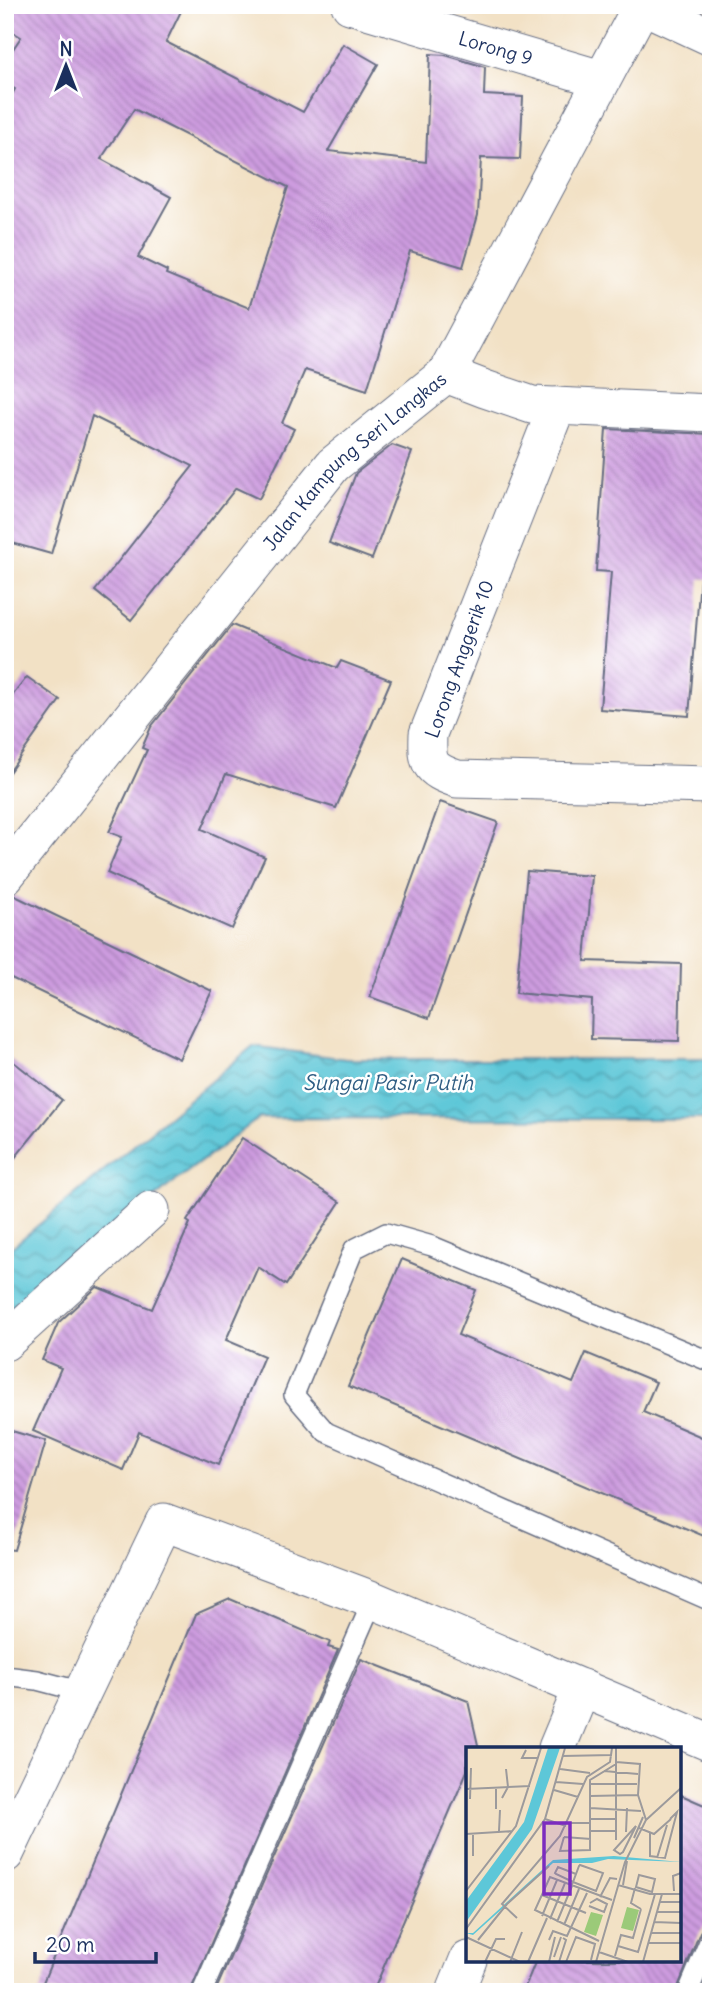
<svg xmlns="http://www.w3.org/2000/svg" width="716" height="1997" font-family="Delius,sans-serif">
	<defs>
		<pattern id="water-waves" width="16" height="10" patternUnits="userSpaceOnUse" patternTransform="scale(1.75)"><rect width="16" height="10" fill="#5dc7d8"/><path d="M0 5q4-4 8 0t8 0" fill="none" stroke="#4ca2b2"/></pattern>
		<pattern id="building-back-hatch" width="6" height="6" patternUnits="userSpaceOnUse" patternTransform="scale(1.75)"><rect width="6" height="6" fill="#cd9bdf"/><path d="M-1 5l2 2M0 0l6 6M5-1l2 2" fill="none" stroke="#a67fb8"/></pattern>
	</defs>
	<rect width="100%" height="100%" fill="#fff"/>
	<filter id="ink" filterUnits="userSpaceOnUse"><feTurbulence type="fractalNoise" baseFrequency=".0143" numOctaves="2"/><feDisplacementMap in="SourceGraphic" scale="14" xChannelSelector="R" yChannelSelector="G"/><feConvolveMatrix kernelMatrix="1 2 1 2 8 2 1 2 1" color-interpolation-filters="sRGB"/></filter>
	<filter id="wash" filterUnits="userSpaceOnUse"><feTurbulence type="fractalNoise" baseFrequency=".00686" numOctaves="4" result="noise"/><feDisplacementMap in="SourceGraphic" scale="28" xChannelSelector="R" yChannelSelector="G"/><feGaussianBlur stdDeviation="1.57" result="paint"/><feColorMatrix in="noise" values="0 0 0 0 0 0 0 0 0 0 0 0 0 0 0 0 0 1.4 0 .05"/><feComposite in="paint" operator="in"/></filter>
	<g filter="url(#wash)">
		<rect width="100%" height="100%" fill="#f2e1c5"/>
		<path fill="url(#water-waves)" stroke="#3c7b9b" stroke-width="2" d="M253,1046l93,13h365v60l-452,-1 -93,70 -161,145v-80z"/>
		<g id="blocks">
			<g fill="url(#building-back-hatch)" fill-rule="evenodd">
				<path d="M18,5h166l-18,37 137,70 40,-68 35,20 -50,87 98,11 4,-108 15,1 40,12 -1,28 39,2 -3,62 -39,-1 -3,57 -15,52 -53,-16 -43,139 -62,-20 -23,53 12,6 -35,70 -23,-11 -105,132 -36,-29 98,-125 -101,-50 -41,138 -46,-13v-434l10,-18 -10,-6v-22l16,-24 -16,-10zM134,109l154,78 -39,121 -83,-34 1,-3 -29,-14 33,-60 -70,-38z"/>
				<path d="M606,429l105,5 -2,145h-9l-11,137 -89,-7 11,-137 -15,-1z"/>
				<path d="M392,445l20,7 -40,107 -43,-16 27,-70z"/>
				<path d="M232,625l105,43 4,-7 50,19 -55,128 -110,-34 -24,55 63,28 -33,72 -125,-56 15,-36 -13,-5 38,-82 -5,-2 9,-21z"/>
				<path d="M27,677l33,23 -55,78v-73z"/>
				<path d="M440,802l58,20 -69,196 -59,-21z"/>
				<path d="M527,871l65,5 -7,85 96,3 -2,77 -88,-2 1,-39 -76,-7z"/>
				<path d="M13,895l199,96 -33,68 -174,-84v-79z"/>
				<path d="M5,1055l57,45 -57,70z"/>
				<path d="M242,1138l98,64 -54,83 -28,-18 -32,73 38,16 -46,109 -79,-33 -16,38 -90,-39 28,-63 -19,-8 16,-37 39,-36 55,22 38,-86 -3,-2z"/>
				<path d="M402,1259l74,31 -18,45 115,48 13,-30 70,29 -13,30 68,29v98l-363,-153z"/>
				<path d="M5,1429l41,12 -32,109 -9,-1z"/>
				<path d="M230,1599l100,43 -2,5 10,3 -148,342h-151l157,-378z"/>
				<path d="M361,1659l107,42 10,44 -1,3h-10v23l-94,221h-158z"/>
				<path d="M679,1794l32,14v117l-7,2 -4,5 -24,60h-153l13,-32h143z"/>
			</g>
		</g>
	</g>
	<g filter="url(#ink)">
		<use href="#blocks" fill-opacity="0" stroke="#666d82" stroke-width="2"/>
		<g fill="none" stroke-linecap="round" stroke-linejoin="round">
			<defs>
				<g id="lane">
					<path d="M711,1362l-279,-116 -46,-13 -32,16 -60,146 32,37 385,169"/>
					<path d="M5,1676l32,4 46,12"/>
					<path d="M202,1992l171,-392"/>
					<path d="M688,1992l23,-55"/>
				</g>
				<g id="street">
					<path id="s1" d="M350,5l251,74"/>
					<path d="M642,5l69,32"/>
					<path d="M446,374l39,15 47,16 179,8"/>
					<path d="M557,406l-129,328c-1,29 0,35 29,45l254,6"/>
					<path id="s2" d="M5,876l328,-411 113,-91 196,-369"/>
					<path d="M5,1342l146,-132"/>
					<path d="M557,1748l25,-60"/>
					<path d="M5,1854l159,-332 209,78 338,143"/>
					<path d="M455,1992l13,-32"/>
				</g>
			</defs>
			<use href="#lane" stroke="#666d82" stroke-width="22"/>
			<use href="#street" stroke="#666d82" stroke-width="39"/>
			<use href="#lane" stroke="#fff" stroke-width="19"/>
			<use href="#street" stroke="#fff" stroke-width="37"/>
		</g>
	</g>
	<g text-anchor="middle" stroke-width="5" stroke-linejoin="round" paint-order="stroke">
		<g font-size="19" fill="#1b2f5e" stroke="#fff">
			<text dy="7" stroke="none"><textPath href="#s1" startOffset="152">Lorong 9</textPath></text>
			<text dy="7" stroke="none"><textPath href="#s2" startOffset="544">Jalan Kampung Seri Langkas</textPath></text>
			<text transform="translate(459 659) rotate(-70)" y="7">Lorong Anggerik 10</text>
		</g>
		<g font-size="21" font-style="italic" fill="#2f5d83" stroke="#fff">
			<text x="388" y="1090">Sungai Pasir Putih</text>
		</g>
	</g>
	<g transform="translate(466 1747)">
		<rect width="215" height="215" fill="#f2e1c5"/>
		<path d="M161,160l12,3 -6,21 -12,-3zM125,165l12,3 -7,21 -12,-4z" fill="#9bca79"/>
		<path d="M82,1h12l-28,81 -66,93v-21l58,-79zM148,109l67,6 -73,-3 -16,4h-39l-80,72 -7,-2h7l80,-73z" fill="#5dc7d8"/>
		<path fill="none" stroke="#9c9a9c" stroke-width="2" d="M60,3l-4,8h16M96,9l50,-1M94,22l30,4M138,24l34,3M90,35l27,2M123,37h48M30,40v22M0,42l64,-3M88,43l24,7M124,49l48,-1M36,51l6,-11 -2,-18M4,52l1,-31M124,61l51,3M79,72l21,7M125,72h25M180,73l35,-32M101,76h24M170,79l-13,26 -3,2 -6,-4zM173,81l15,6 17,-15M33,84l1,-21M125,84h25M160,85l1,-24M184,86v23l15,2 12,-46 -7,7M0,87l46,-3M7,87v22M98,90l-4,14 30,-1v-70l26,-16M98,90l27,2M168,91l9,-21M150,93v-92M191,111l10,-33M173,128l16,4 -3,13 -16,-5zM152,138l32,9h31M157,138l4,-24M105,139l2,-4 6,-16 1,-1 23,8 -7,18 -23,-9 -17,-8 -1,-1 3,-6 18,7M169,141l-4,15 10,6M0,144l50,-65 25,-78M208,144l-1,-15 8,-3M76,148l44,18M134,150l10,-19 7,1M193,155h22M123,159l15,6 3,-8 -10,-5 -7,4M191,165h24M76,169l15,-36M51,171l-15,-14 58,-68 27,-59 23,-15 2,-14M84,172l15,-36M91,175l15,-36M188,175l27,1M98,178l15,-36M0,182l79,-110 20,-71M185,186h30M0,190l54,25M12,193l29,-36 42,-38M83,193l4,-9 14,5 20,-43M133,194l-64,-31 15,-33 62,23M182,196h33M152,199l20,6 17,-58M133,205l29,10M149,209l6,-21 12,3 8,-29M88,210l7,-20M19,215l11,-23h9M44,215l12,-30M62,215l19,-44M83,215l6,-25M93,215l7,-22 -3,-2M100,215l10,-25 19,7 -4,16M130,215l29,-100 21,-42 -8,-25 2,-31 -24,-2M177,215l19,-68"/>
		<path fill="#7b2cbf" fill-opacity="0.15" stroke="#7b2cbf" stroke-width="3.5" d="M78,76h26v71h-26z"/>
		<rect width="215" height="215" fill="none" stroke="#1b2f5e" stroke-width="3.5"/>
	</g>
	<rect width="716" height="1997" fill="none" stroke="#fff" stroke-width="28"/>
	<g transform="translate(66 66)" stroke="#ffffff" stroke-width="5" paint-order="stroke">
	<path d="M0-5L12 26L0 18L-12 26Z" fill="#1b2f5e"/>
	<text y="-10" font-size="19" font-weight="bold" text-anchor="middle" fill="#1b2f5e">N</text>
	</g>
	<path d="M35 1952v10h121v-10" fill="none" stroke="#1b2f5e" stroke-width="3.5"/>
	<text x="46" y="1952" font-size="21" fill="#1b2f5e" stroke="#ffffff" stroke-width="5" paint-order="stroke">20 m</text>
</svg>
